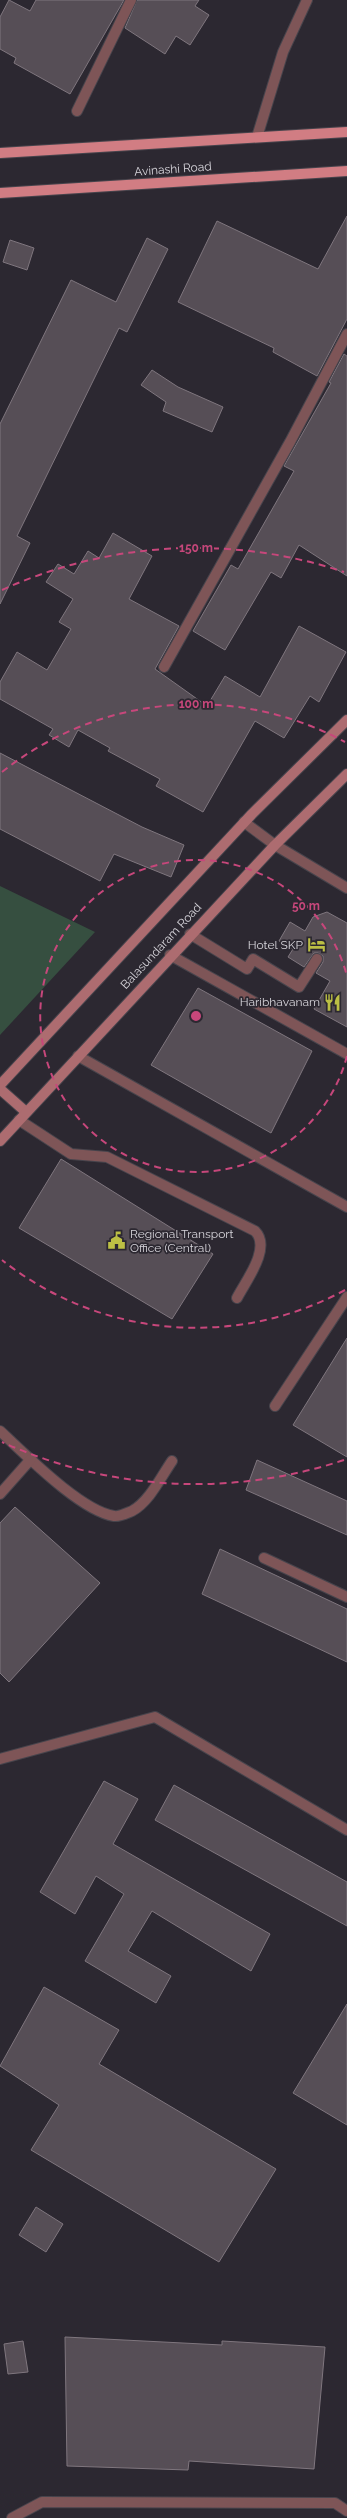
<svg xmlns="http://www.w3.org/2000/svg" width="347" height="2518" font-family="Raleway,sans-serif">
	<rect width="100%" height="100%" fill="#2c2831"/>
	<path fill="#364f40" d="M0,886l95,46 -95,103z"/>
	<g fill="#564e56" stroke="#7f767e">
		<path d="M9,0l21,11 6,-11h88l-54,94 -56,-31 2,-5 -16,-9v-32z"/>
		<path d="M137,0h62l-4,6 14,9 -19,30 -14,-9 -11,18 -40,-26z"/>
		<path d="M347,216v103l-30,57 -44,-24 1,-4 -96,-46 39,-81 101,48z"/>
		<path d="M147,238l21,11 -41,83 -8,-4 -102,208 13,7 -30,61v-180l71,-144 45,22z"/>
		<path d="M10,240l24,8 -7,22 -24,-8z"/>
		<path d="M344,354l3,2v220l-48,-31 -18,33 -10,-6 -46,78 -32,-19 38,-66 7,4 56,-98 -10,-5 47,-83 -2,-1z"/>
		<path d="M152,370l26,17 45,20 -11,25 -49,-21 3,-9 -25,-17z"/>
		<path d="M113,533l39,23 -23,43 50,27 -24,43 52,37 18,-30 35,21 39,-71 47,26 -27,50 -9,-6 -26,42 -29,-17 -52,91 -47,-26 4,-7 -52,-28 2,-3 -32,-18 -9,17 -20,-12 4,-6 -53,-30v-17l17,-30 30,18 24,-41 -12,-7 14,-23 -27,-17 12,-18 16,10 14,-23 11,7z"/>
		<path d="M0,753l142,74 42,18 -13,32 -57,-23 -14,27 -100,-52z"/>
		<path d="M327,912l20,11v104l-33,-18 16,-28 -14,-8 7,-11v-6l-5,-3h-4l-10,14 -16,-10 5,-8 -14,-8 11,-19 15,9 8,-14z"/>
		<path d="M198,988l114,63 -41,82 -120,-68z"/>
		<path d="M61,1159l152,95 -41,65 -153,-91z"/>
		<path d="M347,1338v119l-54,-32z"/>
		<path d="M257,1460l90,41v34l-101,-45z"/>
		<path d="M15,1507l85,76 -91,99 -9,-9v-150z"/>
		<path d="M220,1549l127,60v53l-145,-68z"/>
		<path d="M104,1781l34,18 -25,45 157,90 -19,37 -99,-60 -24,40 43,25 -15,27 -71,-42 39,-67 -28,-18 -21,38 -35,-22z"/>
		<path d="M174,1785l173,97v44l-192,-106z"/>
		<path d="M44,1987l75,43 -20,34 177,105 -57,93 -188,-112 28,-45 -59,-39z"/>
		<path d="M347,2004v121l-54,-32z"/>
		<path d="M36,2207l27,17 -17,28 -27,-17z"/>
		<path d="M65,2337l157,8v-4l103,6 -11,122 -125,-8 -1,9 -121,-4z"/>
		<path d="M23,2341l5,31 -20,2 -4,-30z"/>
	</g>
	<g fill="none" stroke-linecap="round" stroke-linejoin="round">
		<defs>
			<g id="lane">
				<path d="M77,111l54,-111"/>
				<path d="M257,137l26,-85 24,-52"/>
				<path d="M190,934l57,35 6,-10 46,28 18,-28"/>
				<path d="M19,1120l52,34 36,3 148,74c17,17 -10,51 -18,67"/>
				<path d="M275,1406l72,-109"/>
				<path d="M0,1431c26,24 81,80 114,85 5,1 13,-3 18,-5 17,-9 29,-34 40,-50"/>
				<path d="M0,1494l31,-35"/>
			</g>
			<g id="street">
				<path d="M164,667l126,-225 57,-108"/>
				<path d="M244,822l31,23 72,43"/>
				<path d="M170,955l177,99"/>
				<path d="M78,1056l269,151"/>
				<path d="M264,1558l83,39"/>
				<path d="M0,1759l155,-42 192,113"/>
				<path d="M12,2518l30,-16 293,1 12,8"/>
			</g>
			<g id="secondary">
				<path d="M0,1085l252,-271 95,-94"/>
				<path d="M0,1089l26,23"/>
				<path d="M0,1141l275,-296 72,-71"/>
			</g>
			<g id="primary">
				<path d="M0,153l347,-21"/>
				<path d="M0,193l347,-22"/>
			</g>
		</defs>
		<use href="#lane" stroke="#47444c" stroke-width="12"/>
		<use href="#street" stroke="#47444c" stroke-width="12"/>
		<use href="#secondary" stroke="#47444c" stroke-width="12"/>
		<use href="#primary" stroke="#47444c" stroke-width="12"/>
		<use href="#lane" stroke="#7e5557" stroke-width="10"/>
		<use href="#street" stroke="#7e5557" stroke-width="10"/>
		<use href="#secondary" stroke="#ad6c70" stroke-width="10"/>
		<use href="#primary" stroke="#d17d83" stroke-width="10"/>
	</g>
	<g fill="none" stroke="#c7477b" stroke-width="2" stroke-dasharray="7 5">
		<path d="M347 1056A156 156 0 1 1 347 976"/>
		<path d="M345 1290A312 312 0 0 1 2 1260M2 772A312 312 0 0 1 345 742"/>
		<path d="M344 1460A468 468 0 0 1 2 1442M2 590A468 468 0 0 1 344 572"/>
	</g>
	<defs>
		<symbol id="hotel-bare" viewBox="-9 -9 18 18"><path d="M-6-4.5h1.5V1H6V5H4.5V3h-9V5H-6ZM-4 0a1.8 1.8 0 1 1 3.6 0ZM.5 0V-2.5h3Q6-2.5 6 0Z" fill="#bcbf44" stroke="#2c2831" stroke-width="2.5" paint-order="stroke"/></symbol>
		<symbol id="restaurant-bare" viewBox="-9 -9 18 18"><path d="M-5-6h1v4h1v-4h1v4h1v-4h1v5L-1.5 .5V6h-2V.5L-5-1ZM5-6V6H3V1.5H1.5Q1.5-4 5-6Z" fill="#bcbf44" stroke="#2c2831" stroke-width="2.5" paint-order="stroke"/></symbol>
		<symbol id="civic-bare" viewBox="-9 -9 18 18"><path d="M-.6-6.5H3V-4.5H.6V-3L4-1V1h2V6H-6V1h2V-1L-.6-3ZM-1.2 2.5V6h2.4V2.5Z" fill="#bcbf44" stroke="#2c2831" stroke-width="2.5" paint-order="stroke"/></symbol>
	</defs>
	<g fill-rule="evenodd">
		<use href="#hotel-bare" x="304" y="932" width="25" height="25"/>
		<use href="#restaurant-bare" x="320" y="990" width="25" height="25"/>
		<use href="#civic-bare" x="104" y="1228" width="25" height="25"/>
	</g>
	<g text-anchor="middle" stroke-width="3.5" stroke-linejoin="round" paint-order="stroke">
		<g font-size="12" fill="#d6d4da" stroke="#2c2831">
			<text transform="translate(173 169) rotate(-4)" y="4">Avinashi Road</text>
			<text transform="translate(161 946) rotate(-47)" y="4">Balasundaram Road</text>
		</g>
		<g font-size="12" fill="#d6d4da" stroke="#2c2831" text-anchor="end">
			<text x="303" y="949">Hotel SKP</text>
			<text x="320" y="1006">Haribhavanam</text>
			<text x="130" y="1238" text-anchor="start">Regional Transport<tspan x="130" dy="14">Office (Central)</tspan></text>
		</g>
	</g>
	<circle cx="196" cy="1016" r="6" fill="#c7477b" stroke="#2c2831" stroke-width="2"/>
	<g font-size="12" text-anchor="middle" font-weight="bold" fill="#c7477b" stroke="#2c2831" stroke-width="3.5" stroke-linejoin="round" paint-order="stroke">
		<text x="196" y="552">150 m</text>
		<text x="196" y="708">100 m</text>
		<text x="306" y="910">50 m</text>
	</g>
</svg>
